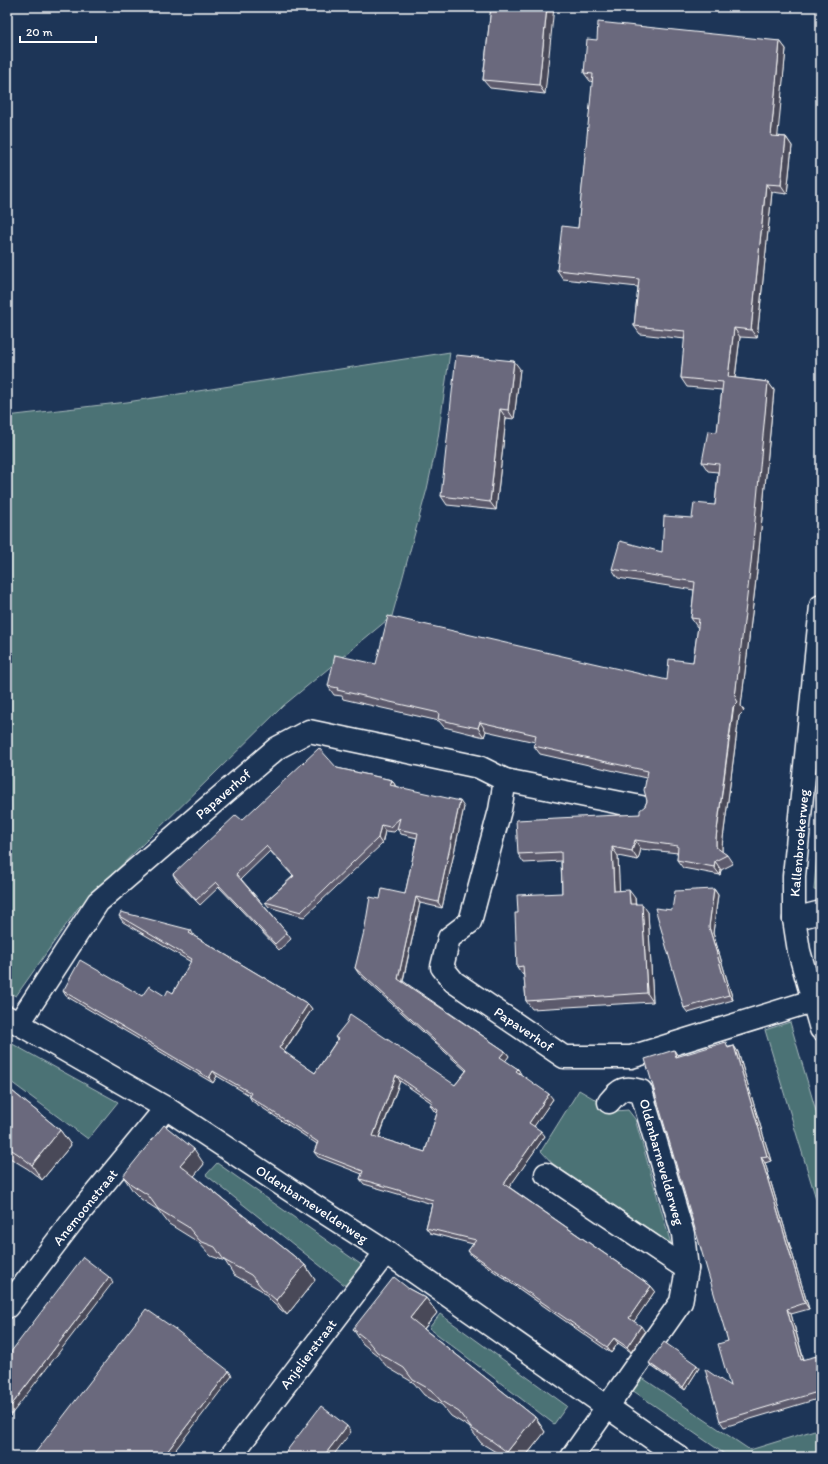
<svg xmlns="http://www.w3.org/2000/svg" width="828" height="1464" font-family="Itim,sans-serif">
	<rect width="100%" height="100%" fill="#1d3557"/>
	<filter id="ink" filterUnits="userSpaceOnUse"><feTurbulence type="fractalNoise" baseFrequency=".025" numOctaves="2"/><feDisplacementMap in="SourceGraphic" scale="8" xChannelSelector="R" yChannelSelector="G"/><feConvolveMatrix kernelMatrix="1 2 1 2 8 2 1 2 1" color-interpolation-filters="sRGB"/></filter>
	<g filter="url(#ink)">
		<g fill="#4b7275" stroke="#a5b8ba">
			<path d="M450,352l-12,86 -11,51 -35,127 -109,90 -205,202 -62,88 -9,-4v-576l120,-14z"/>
			<path d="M821,804v88l-7,-2z"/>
			<path d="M790,1022l31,106v87l-56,-185z"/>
			<path d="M7,1041l111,61 -30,37 -81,-60z"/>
			<path d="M579,1090l36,21 13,-1 7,9 36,125 -118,-80 -12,-13z"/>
			<path d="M217,1163l146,103 -16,21 -141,-112z"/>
			<path d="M440,1314l127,92 -13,18 -125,-96z"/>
			<path d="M641,1377l109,73 71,-22v29h-92l-97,-67z"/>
		</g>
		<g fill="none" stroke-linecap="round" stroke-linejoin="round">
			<defs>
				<g id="street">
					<path d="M821,606l-27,270v43l5,32 22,78"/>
					<path d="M505,780l136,27"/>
					<path d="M794,919l27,-7"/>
					<path d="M7,1017l159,91 139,92 81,52 293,205"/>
					<path d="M19,1023l79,-121 179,-154 32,-17 170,36 26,13 -5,30 -30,112 -21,16 -7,29 12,15 110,75h67l181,-56"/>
					<path d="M609,1102c11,-13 15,-16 32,-11l42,143 4,35"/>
					<path d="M546,1174l141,95 -6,33 -109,155"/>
					<path d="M7,1307l64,-84 95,-115"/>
					<path d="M230,1457l156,-205"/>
				</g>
			</defs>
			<use href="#street" stroke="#fff" stroke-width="25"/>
			<use href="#street" stroke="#1d3557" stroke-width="22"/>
		</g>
		<g fill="#5b5a6c" stroke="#fff" fill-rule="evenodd">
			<path d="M491,7l54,87 -55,-6 -7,-8z"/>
			<path d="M597,40l183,1 6,8 -9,87 9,1 6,9 -5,48 -15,-2 -15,146 -17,-1 -5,41 33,4 6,8 -17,181 -16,135 3,5 -5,5 -17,130v6l5,3 6,9 -12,6 -1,5 -37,-7 -6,-8 1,-7 -37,-4 -3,11 -20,-4 1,34 16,8 1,6 12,8 5,90 -121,7 -6,-8 -2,-26h-1l-6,-8 1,-54 44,-20 -1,-32 -37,2 -6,-9 122,-40 5,-8 2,-5 -1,-23 -106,-24 -6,-8 1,-4 -49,-11 -2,6 -40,-10 -5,-6 -96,-22 -1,-3 -8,-1 -6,-9 48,-22 291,16 26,-18 5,-35h-1l-6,-9 3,-28 -76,-12 -6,-9 50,-17 30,-34 23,-13 3,-33 -10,-1 -6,-9 15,-30 5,-42 -35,-3 -6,-9 4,-39 -45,-5 -6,-8 4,-39 -75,-8 -6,-9 21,-42 15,-146 -3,-1 -6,-8z"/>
			<path d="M520,369l-6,50 -8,-1 -10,92 -49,-5 -6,-9z"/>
			<path d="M337,768l55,12 3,5v1l69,21 -22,101 -22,-5 -17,78 102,70 4,5 -4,5 13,8 3,6 32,24 -19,27 11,10 -36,51 142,99 4,5 -21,30 11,11 -14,20 -13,-9 -7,10 -139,-97 -4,-5 5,-7 -43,-11 -4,-5 6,-24 -68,-20 -4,-5 2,-5 -44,-17 -4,-5 3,-8 -65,-43 -3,-5v-1l-32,-19 -4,7 -147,-87 -3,-5 79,5h23l8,-3 18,-31 -68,-40 -4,-6 75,20 114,68 4,5 -28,43 31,21 22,-33 -2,-3 120,48 11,-14 -107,-97 -4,-6 25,-69 25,-5 12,-56 -16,-4 -4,-5 -3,3 -9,-1 -3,13 -78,73 -35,-10 -4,-5 28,-26 -23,-25 -29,28 46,54 4,6 -12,11 -60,-63 -19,18 -24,-25 -3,-6 69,-54zM400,1081l32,22 -2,2 4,6 3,2 -12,39 -46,-14z"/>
			<path d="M714,889l4,6 -5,38 20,67 -45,13 -4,-5 -12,-98z"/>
			<path d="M734,1046l4,6 33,109 -6,2 44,146 -18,5 13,46 17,-5v43l-97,29 -4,-6 10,-35 -2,-45 -54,-291 4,7z"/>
			<path d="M7,1087l53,43 11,15 -29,35 -14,-11 -18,-11 -3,-4z"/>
			<path d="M204,1164l-10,12 111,89 10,15 -28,35 -14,-12 -12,-13 -27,-15 -9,-14 -14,-5 -13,-14 -29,-18 -11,-14 -17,-11 -8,-8 -10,-15z"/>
			<path d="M409,1289l17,9 11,15 -13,16 111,88 10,15 -20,25h-21l-23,-14 -12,-16 -18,-11 -9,-11 -18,-10 -10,-12 -27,-16 -10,-12 -14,-11 -10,-15z"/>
			<path d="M649,1363l50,5 -14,22 -34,-24z"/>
		</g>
		<g fill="#4a4a58" stroke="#fff">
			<path d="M547,7h7l-9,87 -6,-9z"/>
			<path d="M780,41l6,8 -9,95 -6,-8z"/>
			<path d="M786,137l6,9 -5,48 -6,-9z"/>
			<path d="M766,184l6,8 -15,146 -6,-8z"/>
			<path d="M734,328l6,9 -6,48 -6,-8z"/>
			<path d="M514,361l6,8 -6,50 -6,-9z"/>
			<path d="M768,382l6,8 -17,181 -16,135 3,5 -5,5 -17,130v9l-6,-8v-9l19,-141z"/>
			<path d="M500,409l6,9 -10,92 -6,-8z"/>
			<path d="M480,722l6,9 -2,6 -6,-9z"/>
			<path d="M392,780l3,5 -1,6 -4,-6z"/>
			<path d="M460,801l4,6 -22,101 -4,-6z"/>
			<path d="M381,825l4,6 -3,13 -4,-6z"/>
			<path d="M635,840l6,9 -3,11 -6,-9z"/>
			<path d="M612,847l6,9 2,43 -6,-8z"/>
			<path d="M715,861l6,9 -1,5 -6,-8z"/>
			<path d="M714,889l4,6 -5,38 20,67 -4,-5 -20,-68z"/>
			<path d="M629,890l6,8 1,15 -6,-9z"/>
			<path d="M416,897l4,6 -18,81 -4,-5z"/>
			<path d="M642,904l6,8 5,90 -6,-9z"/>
			<path d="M191,930l3,6 -2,3 -3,-6z"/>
			<path d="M308,1004l4,5 -30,45 -3,-6z"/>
			<path d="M734,1046l4,6 33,109 -4,-5z"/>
			<path d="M674,1050l4,6 2,7 -4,-6z"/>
			<path d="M505,1051l4,5 -5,7 -4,-6z"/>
			<path d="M518,1069l3,5 -1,3 -4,-6z"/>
			<path d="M213,1071l4,5 -4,7 -4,-5z"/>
			<path d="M396,1075l4,6 -23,61 -4,-6z"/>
			<path d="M549,1094l4,5 -20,29 -4,-5z"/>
			<path d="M60,1130l11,15 -29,35 -10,-15z"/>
			<path d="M541,1131l4,5 -37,53 -4,-5z"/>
			<path d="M194,1149l10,15 -13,16 -11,-15z"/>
			<path d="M761,1157l4,6 44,146 -4,-6z"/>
			<path d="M305,1265l10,15 -28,35 -11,-15z"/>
			<path d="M109,1277l4,5 -106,138v-9z"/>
			<path d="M651,1286l4,5 -22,32 -4,-5z"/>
			<path d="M426,1298l11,15 -16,19 -11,-14z"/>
			<path d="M787,1309l4,5 14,52 -4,-6z"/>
			<path d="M641,1326l4,6 -14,20 -4,-5z"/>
			<path d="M614,1338l4,5 -7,10 -4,-6z"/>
			<path d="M697,1365l2,3 -14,22 -2,-3z"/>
			<path d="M229,1371l3,5 -62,81h-7z"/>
			<path d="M535,1417l10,15 -20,25h-15l-3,-5z"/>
			<path d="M347,1426l4,6 -19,25h-9z"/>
		</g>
		<g fill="#6a697d" stroke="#fff" fill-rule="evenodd">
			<path d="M491,7h56l-8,78 -56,-5z"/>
			<path d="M598,22l182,19 -9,95 15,1 -5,48 -15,-1 -15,146 -17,-2 -6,49 40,5 -17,181 -16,134 3,5 -5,5 -17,131v9l11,8 -12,6 -1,6 -37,-7 1,-14 -43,-6 -3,11 -20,-4 2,44 15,-1 1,14h12l5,89 -121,8 -3,-35 -6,1 -2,-54h3l-1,-18 45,-2 -1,-41 -43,2 -2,-34 124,-6v-4l5,-4 2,-5 -3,-11 4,-19 -114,-25 2,-11 -56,-13 -2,6 -20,-4 -20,-5 1,-6 -102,-23 1,-2 -10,-2 7,-31 41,9 12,-48 279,64 2,-21 24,3 6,-43 -8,-1 4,-36 -83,-13 8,-28 42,11 2,-36 28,2 2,-15 21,2 4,-41 -17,-2 6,-31 9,1 6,-50 -42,-4 4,-47 -51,-5 5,-47 -82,-9 5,-44 16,2 15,-154 -9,-1 3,-34 10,1z"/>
			<path d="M456,355l58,6 -6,49 -8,-1 -10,93 -49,-6z"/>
			<path d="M319,748l18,20 55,12 -2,5 70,16 -22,101 -22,-5 -18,82 107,72 -5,6 18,12 -2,2 33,23 -20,29 12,8 -37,53 147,102 -22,32 12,8 -14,21 -13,-9 -7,9 -139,-96 8,-11 -50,-12 7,-28 -73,-21 3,-8 -49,-19 4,-10 -69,-46 2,-3 -38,-22 -4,7 -146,-87 17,-31 62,36 7,-10 16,10 3,-6 5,3 19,-34 -73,-43 2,-4 70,18 -2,3 119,71 -29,44 36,25 23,-34 -3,-2 12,-15 3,-8 105,71 12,-15 -112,-102 10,-41 5,-30 10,2 2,-10 23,5 13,-61 -21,-4 3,-11 -10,9 -9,-2 -3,13 -77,74 -36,-10 29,-26 -28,-30 -30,28 51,59 -12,11 -59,-62 -20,18 -23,-26 63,-59 6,5zM396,1075l37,26 -3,4 8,5 -13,42 -52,-16z"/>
			<path d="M714,889l-5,38 20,68 -45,13 -29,-100 17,2 3,-19z"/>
			<path d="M726,1042l2,6 6,-2 33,110 -6,1 44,146 -18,6 14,51 20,-5v36l-101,30 -15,-52 25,17 -12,-42 10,-3 -83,-282 29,-9 2,7z"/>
			<path d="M7,1087l53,43 -28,35 -14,-11 -11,-7z"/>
			<path d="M164,1125l30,24 -14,16 125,100 -29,35 -14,-12 -11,-13 -27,-15 -9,-13 -15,-6 -12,-14 -30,-18 -10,-14 -17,-11 -8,-8z"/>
			<path d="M83,1257l26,20 -102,134v-54z"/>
			<path d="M394,1277l15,12 17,9 -16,20 125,99 -28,35 -15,-11 -21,-13 -12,-16 -18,-11 -10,-11 -18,-10 -9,-12 -27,-16 -10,-12 -14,-11z"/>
			<path d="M146,1309l29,20 54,42 -66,86h-131z"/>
			<path d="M664,1342l33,23 -14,22 -34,-24z"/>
			<path d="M321,1406l26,20 -24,31h-41z"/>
		</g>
	</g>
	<g text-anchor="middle" stroke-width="3.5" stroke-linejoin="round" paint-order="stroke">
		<g font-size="14" fill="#fff" stroke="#1d3557">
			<text transform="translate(223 794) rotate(-41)" y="5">Papaverhof</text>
			<text transform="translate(799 843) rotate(-85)" y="5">Kallenbroekerweg</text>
			<text transform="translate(524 1029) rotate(34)" y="5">Papaverhof</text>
			<text transform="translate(662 1162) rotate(74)" y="5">Oldenbarnevelderweg</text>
			<text transform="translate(312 1204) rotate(33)" y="5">Oldenbarnevelderweg</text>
			<text transform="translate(85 1207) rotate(-51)" y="5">Anemoonstraat</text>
			<text transform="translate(308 1354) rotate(-53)" y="5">Anjelierstraat</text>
		</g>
	</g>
	<rect width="828" height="1464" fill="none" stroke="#1d3557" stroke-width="24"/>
	<rect x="12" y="12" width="804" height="1440" fill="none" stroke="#fff" stroke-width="1.5" filter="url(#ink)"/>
	<path d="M20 36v6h76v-6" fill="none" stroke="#ffffff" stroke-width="2"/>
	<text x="26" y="36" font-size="12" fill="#ffffff" stroke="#1d3557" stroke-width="3" paint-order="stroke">20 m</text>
</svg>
